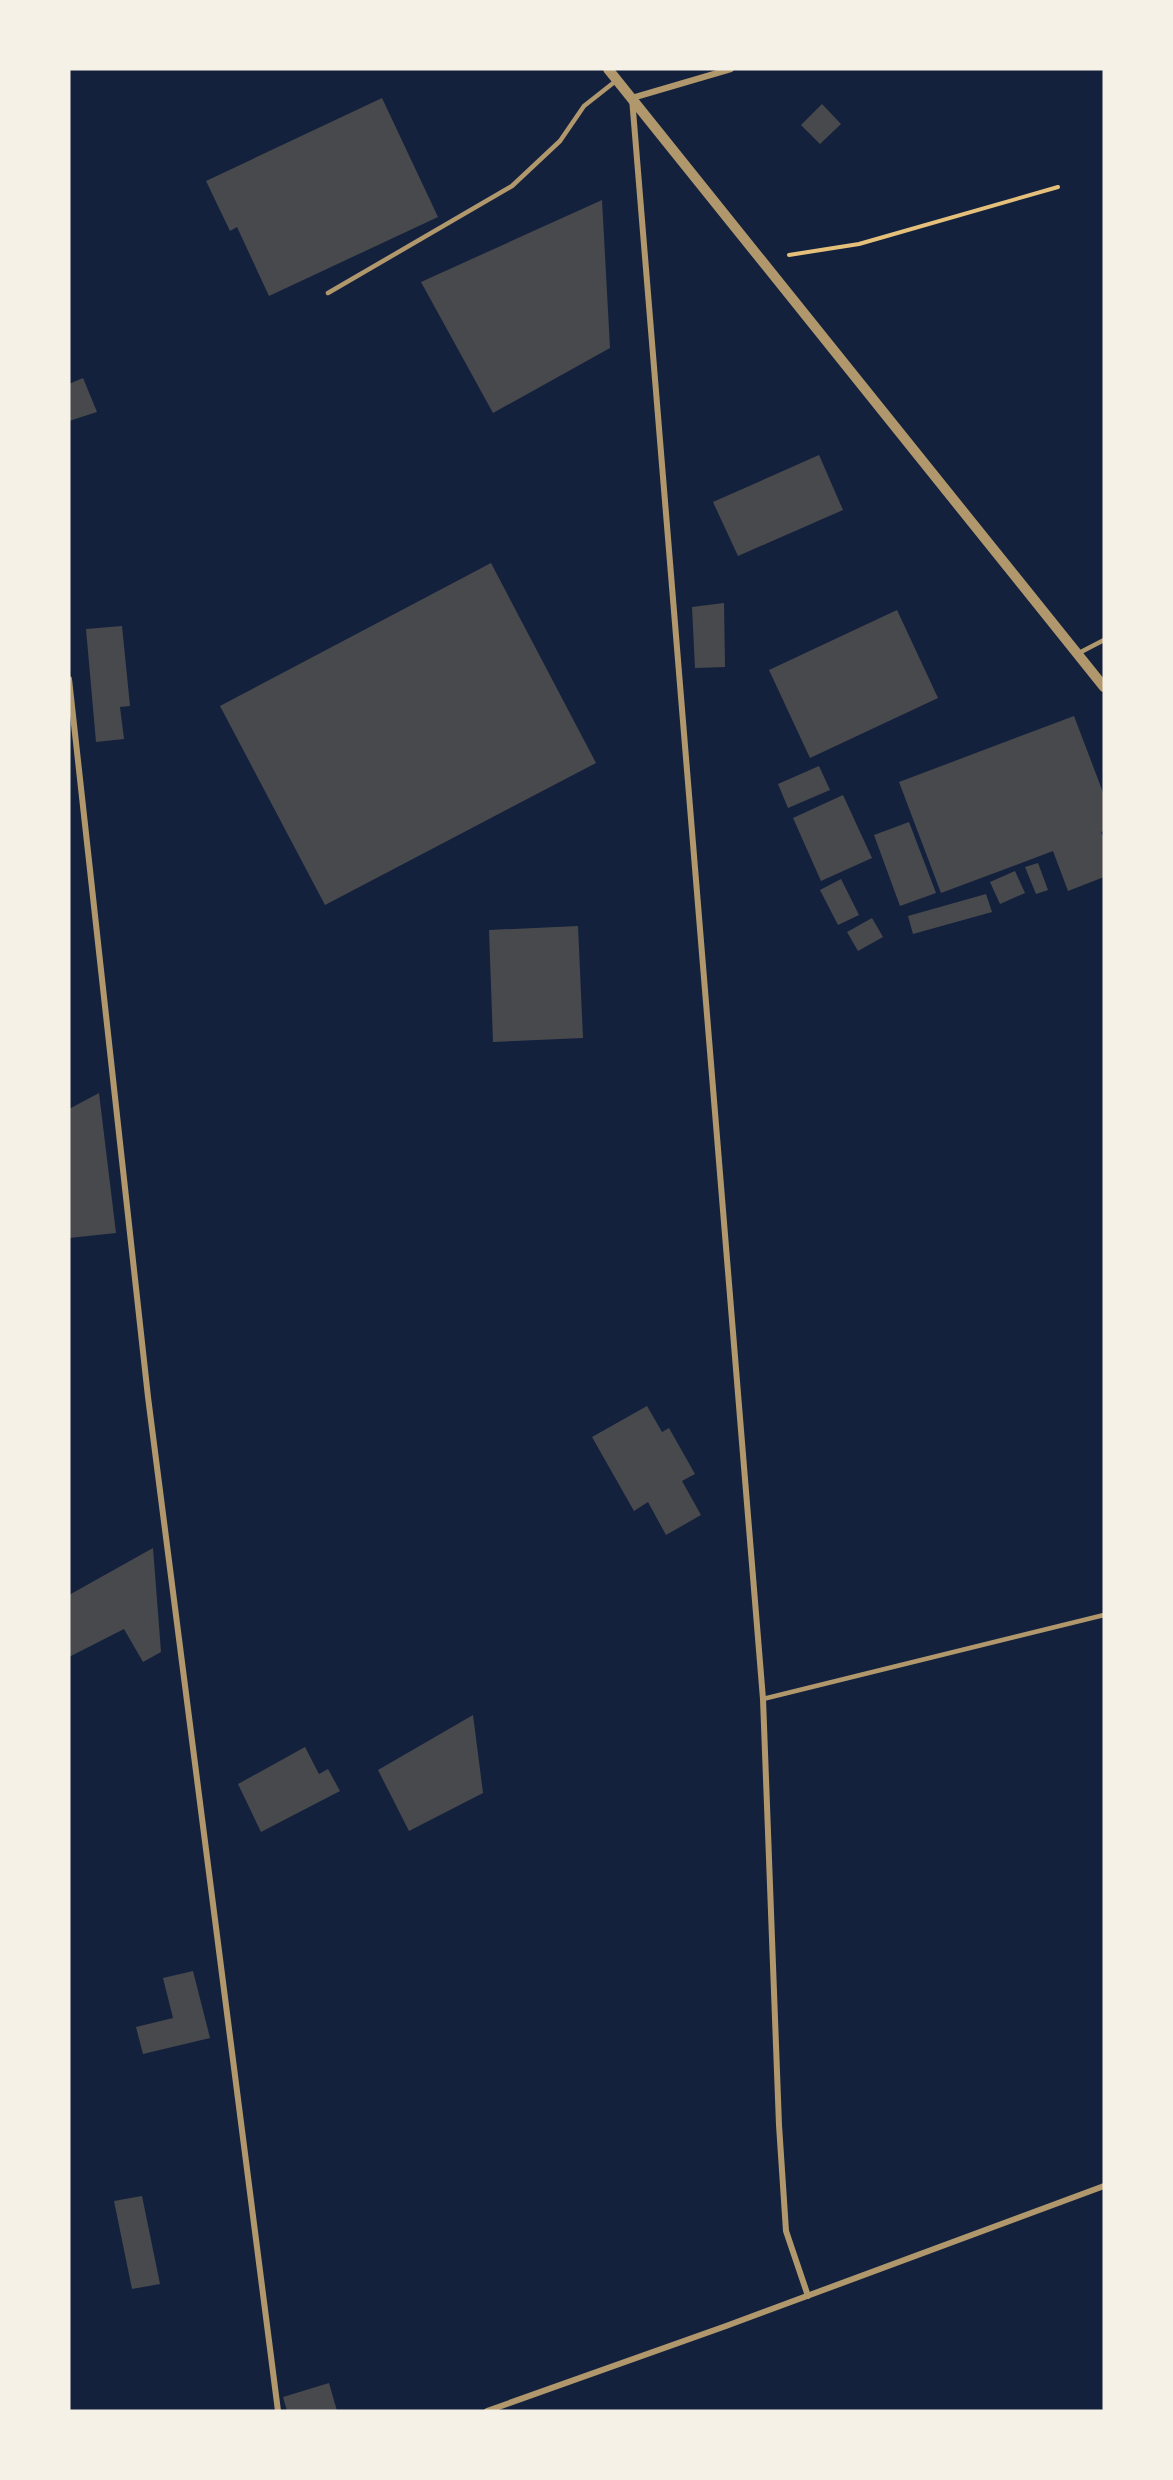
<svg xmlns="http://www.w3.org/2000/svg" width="1173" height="2480" font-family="'Space Grotesk',sans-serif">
	<rect width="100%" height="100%" fill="#14213d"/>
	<g fill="#48494c">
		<path d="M382,98l56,119 -169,79 -32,-69 -7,4 -24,-50z"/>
		<path d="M822,104l19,20 -21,20 -19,-19z"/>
		<path d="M602,200l8,148 -117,65 -72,-131z"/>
		<path d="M83,378l14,34 -28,9v-37z"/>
		<path d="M819,455l24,55 -105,46 -25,-54z"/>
		<path d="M491,563l105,200 -271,142 -105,-199z"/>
		<path d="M724,603l1,64 -30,1 -3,-61z"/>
		<path d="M897,610l41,88 -128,60 -41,-88z"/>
		<path d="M122,626l8,80 -10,1 4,32 -28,3 -10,-113z"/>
		<path d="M1074,716l30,79v36l-3,1 3,7v38l-36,14 -15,-40 -112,42 -42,-111z"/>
		<path d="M819,766l11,24 -42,18 -10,-24z"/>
		<path d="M843,795l29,63 -51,23 -28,-63z"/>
		<path d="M909,822l27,71 -36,13 -26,-71z"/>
		<path d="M1038,863l10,27 -12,4 -11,-27z"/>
		<path d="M1015,871l10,22 -25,11 -10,-22z"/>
		<path d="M841,879l18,36 -21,10 -18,-35z"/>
		<path d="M986,894l6,18 -79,22 -5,-18z"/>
		<path d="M872,918l11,19 -25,14 -11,-19z"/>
		<path d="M578,926l5,112 -90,4 -4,-112z"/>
		<path d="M99,1093l17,140 -47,5v-129z"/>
		<path d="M647,1406l15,26 7,-4 26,46 -13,7 19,34 -35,20 -18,-33 -14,9 -42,-74z"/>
		<path d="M153,1548l8,104 -18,10 -19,-33 -55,28v-62z"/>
		<path d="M473,1715l10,78 -74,38 -31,-61z"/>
		<path d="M305,1747l14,27 9,-5 12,22 -79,41 -23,-48z"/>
		<path d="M193,1971l17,67 -67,16 -7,-27 37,-9 -10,-40z"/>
		<path d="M142,2196l18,88 -28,5 -18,-88z"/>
		<path d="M329,2383l8,28h-50l-4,-14z"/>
	</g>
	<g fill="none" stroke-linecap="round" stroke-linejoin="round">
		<path stroke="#e5c07b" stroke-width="4" d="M789,255l70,-11 199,-57"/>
		<g stroke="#b1986c" stroke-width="4.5">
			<path d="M328,293l184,-107 48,-45 24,-35 33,-26"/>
			<path d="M1077,654l27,-14"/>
			<path d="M763,1699l341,-84"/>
		</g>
		<g stroke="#b1986c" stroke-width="6">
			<path d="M731,69l-99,29 131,1601 16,426 7,106 22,65"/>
			<path d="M69,679l79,718 130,1014"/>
			<path d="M487,2411l239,-85 378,-140"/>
		</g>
		<path stroke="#b1986c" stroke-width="10" d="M608,69l496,618"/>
	</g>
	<rect width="1173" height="2480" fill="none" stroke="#f6f1e7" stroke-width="141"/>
</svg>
